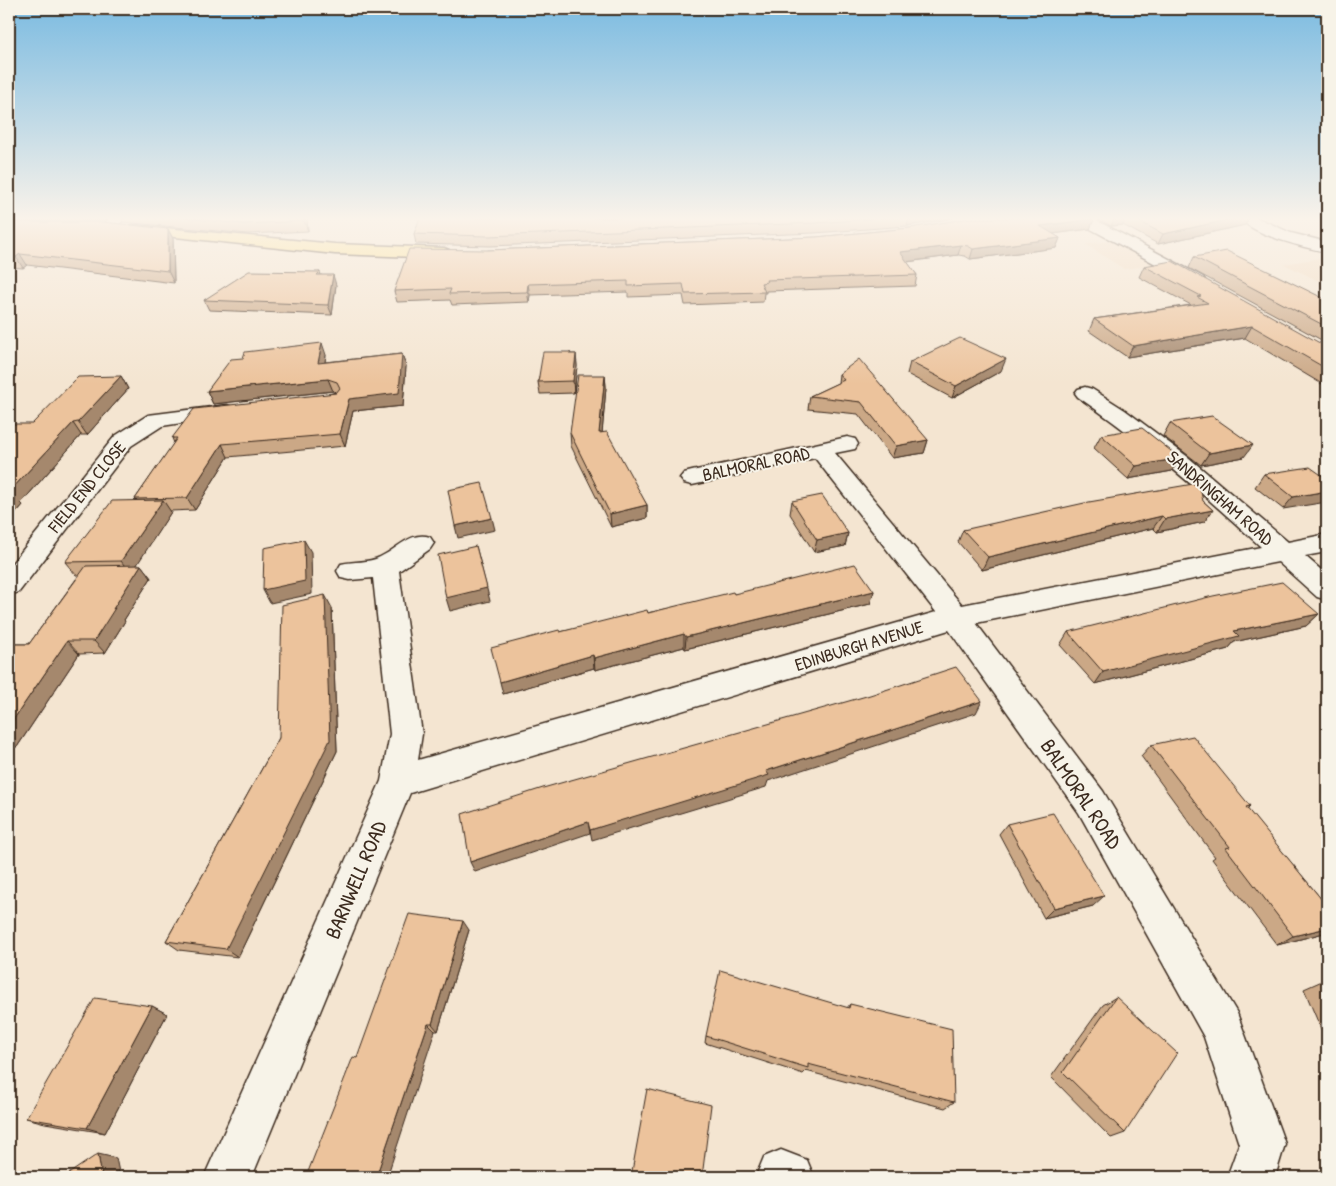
<svg xmlns="http://www.w3.org/2000/svg" width="1336" height="1186" font-family="'Patrick Hand',sans-serif">
	<rect width="100%" height="100%" fill="#f4e5d1"/>
	<filter id="ink" filterUnits="userSpaceOnUse"><feTurbulence type="fractalNoise" baseFrequency=".02" numOctaves="2"/><feDisplacementMap in="SourceGraphic" scale="10" xChannelSelector="R" yChannelSelector="G"/><feConvolveMatrix kernelMatrix="1 2 1 2 8 2 1 2 1" color-interpolation-filters="sRGB"/></filter>
	<g filter="url(#ink)">
		<g fill="#f2dbc1">
			<path d="M1111,241l43,24 -30,4 -39,-25z"/>
			<path d="M1327,257v28l-43,-21z"/>
		</g>
		<g fill="none" stroke-linecap="round" stroke-linejoin="round">
			<defs>
				<g id="minor">
					<path d="M110,218h15l-11,12h-10l-2,-3z"/>
					<path d="M1074,218h18l111,59 2,3 -2,3h-12l-115,-62z"/>
					<path d="M1240,218h18l33,15 36,9v10c-21,-4 -74,-17 -87,-34z"/>
					<path d="M1085,387l7,2 33,21 63,47 100,85 39,-8v18l-22,4 22,19v25l-10,-3 -39,-35 -302,61 127,168 134,222 48,131 -10,33h-48l12,-33 -35,-107 -125,-224 -130,-183 -539,163 -158,384h-48l177,-396 9,-47 -17,-156 -23,2 -9,-2 -4,-7 4,-7c12,-3 28,-1 39,-7 18,-8 30,-26 50,-20l4,6 -4,6 -31,22 23,163 -4,26 518,-148 -121,-154 -123,27 -8,-2 -4,-5 4,-5 8,-2 155,-34 8,2 3,5 -3,5 -20,4 127,152 299,-58c-58,-54 -117,-105 -183,-150l-3,-4 3,-4z"/>
					<path d="M227,405l7,2 4,4 -4,4 -72,11 -31,20 -112,146 -10,3v-28l106,-131 33,-21z"/>
					<path d="M781,1150l26,10 7,17h-56l-1,-3 7,-17z"/>
				</g>
				<path id="primary" d="M133,225l202,19 109,4 5,2 3,3 -3,3 -5,2 -109,-4 -207,-22 -2,-3 2,-3z"/>
			</defs>
			<use href="#minor" stroke="#3b2a1e" stroke-width="3"/>
			<use href="#primary" stroke="#3b2a1e" stroke-width="3"/>
			<use href="#minor" fill="#f7f3e8" fill-rule="evenodd"/>
			<use href="#primary" fill="#fde080" fill-rule="evenodd"/>
		</g>
		<g fill="#cba886" stroke="#3b2a1e">
			<path d="M9,218h99l-3,3h-96z"/>
			<path d="M121,218h186l1,13 -60,3 -125,-12z"/>
			<path d="M420,218h533l-46,8 -93,7 -324,13 -74,-2 -2,-10z"/>
			<path d="M1096,218h153l-4,7 -87,19 -35,-19 -12,1z"/>
			<path d="M1094,219l-4,10 -37,5 7,4 -4,10 -86,11 -5,-3 -7,-1 -51,7 10,13 -2,11 -149,5v2h-2l-1,9 -78,3 -2,-10 -55,2v-5l-98,3 -1,7 -77,3 -2,-5 -53,2 -3,-11 94,-41 328,-13 94,-9z"/>
			<path d="M9,222l159,7 5,10 1,44 -147,-18 -4,3 -14,-1z"/>
			<path d="M1194,257l133,43v43l-138,-75z"/>
			<path d="M1144,266l183,81v40l-82,-49 -118,19 -38,-26 5,-12 97,-14 -52,-28z"/>
			<path d="M320,272l1,3 15,10 -4,30 -123,-5 -5,-10z"/>
			<path d="M570,352l1,2h5l1,12 -3,27 -34,1 -2,-12z"/>
			<path d="M402,354l4,12 -3,40 -50,5 -8,35 -117,11 -33,53 -25,1 1,1 -35,53h5l10,13 -27,42 1,1 -20,32 -26,1 -62,93h-8v-103h20l50,-69h-3l-11,-13 71,-62 -1,-1 39,-56 -2,-5 164,-46 -3,-1 -120,13 -6,-13 119,-36 -1,7z"/>
			<path d="M910,362l91,9 -49,27 -45,-24z"/>
			<path d="M839,374l89,66 -4,13 -32,5 -34,-44 -50,-5 2,-13 28,-13z"/>
			<path d="M605,375l1,12 -4,46 45,72v13l-36,9 -40,-81 -1,-13z"/>
			<path d="M121,376l7,13 -41,46h-6l-60,68 2,2 -14,16 23,-97z"/>
			<path d="M1170,423l74,34 -43,8 -38,-29z"/>
			<path d="M1101,435l79,23 -8,13 -44,8 -34,-31z"/>
			<path d="M1264,474l63,5 -44,30 -28,-22z"/>
			<path d="M792,501l56,32 -3,13 -31,6 -24,-38z"/>
			<path d="M1203,501l10,9 -9,12 -47,10 -4,-4 -171,42 -24,-28 5,-12z"/>
			<path d="M874,591l-4,13 -185,45 -1,-2 -89,23 -1,-2 -91,26 57,-62 174,-38z"/>
			<path d="M332,608l5,143 -99,206 -59,-7 -13,-9 113,-203z"/>
			<path d="M1319,614l-13,12 -72,16 -6,7 -133,35 -35,-39 8,-13z"/>
			<path d="M1151,745l99,61 -3,3 80,97v25l-3,2 -47,12 -65,-86 3,-2 -74,-101z"/>
			<path d="M1007,824l86,82 -49,12 -45,-84z"/>
			<path d="M469,930l-31,101h-3l-78,27z"/>
			<path d="M1322,981l5,1v61l-23,-54z"/>
			<path d="M1116,997l9,136 -14,5 -60,-61 52,-72z"/>
			<path d="M850,1004l104,98 -9,6 -139,-37 -3,3 -98,-31 1,-7 141,-28z"/>
			<path d="M152,1006l15,8 -62,119 -60,-10 -19,-5z"/>
		</g>
		<g fill="#a5886d" stroke="#3b2a1e">
			<path d="M304,218h3l1,13 -4,-10z"/>
			<path d="M909,218h44l-46,8z"/>
			<path d="M1115,218h10l-2,7 -12,1z"/>
			<path d="M1236,218h13l-4,7 -87,19 5,-10z"/>
			<path d="M1094,219l-4,10 -54,7 4,-10z"/>
			<path d="M168,229l5,10 1,44 -6,-12z"/>
			<path d="M1060,238l-4,10 -86,11 3,-10z"/>
			<path d="M961,245l-3,10 -60,8 2,-11z"/>
			<path d="M20,254l7,11 -4,3 -7,-11z"/>
			<path d="M333,275l3,10 -4,30 -4,-10z"/>
			<path d="M528,284l2,11 -1,7 -2,-10z"/>
			<path d="M1252,326l-7,12 -118,19 6,-11z"/>
			<path d="M322,343l4,12 -3,20 -5,-12z"/>
			<path d="M402,354l4,12 -3,40 -50,5 -8,35 -5,-12 9,-35z"/>
			<path d="M576,354l1,12 -3,27 -1,-12z"/>
			<path d="M1006,359l-5,12 -49,27 4,-12z"/>
			<path d="M605,375l1,12 -5,59 -2,-13z"/>
			<path d="M121,376l7,13 -41,46 -9,-13z"/>
			<path d="M328,379l5,12 -120,13 -6,-13z"/>
			<path d="M73,423l8,12 -60,68 2,2 -14,16v-29z"/>
			<path d="M928,440l-4,13 -32,5 4,-12z"/>
			<path d="M222,444l6,13 -33,53 -8,-12z"/>
			<path d="M1253,445l-9,12 -43,8 8,-12z"/>
			<path d="M1180,458l-8,13 -44,8 8,-13z"/>
			<path d="M1327,491v11l-44,7 10,-12z"/>
			<path d="M163,500l8,12 -40,62 -10,-13z"/>
			<path d="M647,505v13l-36,9 -1,-13z"/>
			<path d="M1213,510l-9,12 -47,10 8,-13z"/>
			<path d="M1162,516l-9,12 -171,42 6,-13z"/>
			<path d="M492,518l3,12 -37,8 -3,-12z"/>
			<path d="M848,533l-3,13 -31,6 3,-12z"/>
			<path d="M304,540l7,12 1,42 -42,9 -7,-13z"/>
			<path d="M476,546l14,55 -40,10 -4,-13z"/>
			<path d="M141,565l10,13 -27,42 1,1 -20,32 -11,-12 19,-32z"/>
			<path d="M874,591l-4,13 -185,45 1,-12z"/>
			<path d="M325,595l7,13 5,143 -99,206 -12,-8z"/>
			<path d="M1319,614l-13,12 -72,16 -6,7 -133,35 8,-12 131,-41z"/>
			<path d="M684,634v13l-89,23 -1,-12z"/>
			<path d="M67,641l12,13 -62,93 -8,-7v-14z"/>
			<path d="M593,655l1,13 -91,26 -3,-12z"/>
			<path d="M982,701l-6,12 -208,68 -2,6 -174,53 -2,-10 176,-59z"/>
			<path d="M588,822l2,11 -115,39 -5,-10z"/>
			<path d="M1104,896l-11,10 -49,12 10,-10z"/>
			<path d="M463,921l6,9 -31,101 -6,-7z"/>
			<path d="M1327,928v3l-3,2 -47,12 16,-9z"/>
			<path d="M152,1006l15,8 -62,119 -18,-5z"/>
			<path d="M428,1024l7,7 -48,146h-11z"/>
			<path d="M98,1154l18,4 4,19h-18z"/>
		</g>
		<g fill="#ecc39c" stroke="#3b2a1e">
			<path d="M184,218h120v3l-60,3z"/>
			<path d="M420,218h463l-68,5 -327,13 -74,-2z"/>
			<path d="M970,218h122l2,1 -54,7 20,12 -87,11 -5,-3 -7,-1 -61,7 17,23 -151,5 1,2 -6,1 4,9 -80,2 -2,-10 -55,2v-5l-100,3 -1,8 -78,2 2,-5 -57,2 15,-42 79,1 328,-13 94,-9z"/>
			<path d="M1133,218h103l-73,16z"/>
			<path d="M9,222h94l65,7v42l-148,-17 -4,3 -7,-1z"/>
			<path d="M1227,251l100,49v27l-133,-70z"/>
			<path d="M1172,261l155,86v22l-75,-43 -119,20 -39,-27 114,-16 -11,-6 4,-1 -57,-30z"/>
			<path d="M249,271l71,1 -3,3h16l-5,30 -124,-5z"/>
			<path d="M960,338l46,21 -50,27 -46,-24z"/>
			<path d="M322,343l-4,20 84,-9 -3,39 -50,6 -9,35 -118,10 -35,54 -52,1 42,-61h-5l22,-29 142,-16 4,-5 -3,-6 -9,-3 -121,12 24,-32 12,-1 2,-6z"/>
			<path d="M543,352h27v2h6l-3,27 -35,1z"/>
			<path d="M859,359l69,81 -32,6 -35,-44 -51,-6 34,-16 -5,-6z"/>
			<path d="M578,375h27l-6,58 8,-1 40,73 -37,9 -40,-81z"/>
			<path d="M121,376l-43,46 -5,1 -64,69v-68h23l46,-47z"/>
			<path d="M1212,416l41,29 -44,8 -39,-30z"/>
			<path d="M1142,428l38,30 -44,8 -35,-31z"/>
			<path d="M1310,467l17,12v12l-34,6 -29,-23z"/>
			<path d="M482,483l10,35 -37,8 -7,-36z"/>
			<path d="M1199,483l4,18 10,9 -48,9 -3,-3 -174,41 -25,-27 126,-28z"/>
			<path d="M822,495l26,38 -31,7 -25,-39z"/>
			<path d="M163,500l-42,61 -56,1 47,-61z"/>
			<path d="M304,540l1,41 -42,9 1,-42z"/>
			<path d="M476,546l11,42 -41,10 -8,-43z"/>
			<path d="M855,564l19,27 -188,46 -2,-3 -90,24 -1,-3 -93,27 -9,-34 68,-18 1,2 87,-22 1,3 85,-21 1,2z"/>
			<path d="M141,565l-28,44 2,-1 -21,33h-27l-58,85v-82h20l57,-78z"/>
			<path d="M1282,582l37,32 -85,17 5,5 -136,36 -35,-40 145,-36z"/>
			<path d="M325,595l5,145 -104,209 -60,-8 113,-203 3,-133z"/>
			<path d="M956,667l26,34 -216,70 3,4 -179,55 -2,-8 -118,40 -8,-48 81,-26 327,-93z"/>
			<path d="M1193,736l57,70 -4,1 81,99v22l-34,8 -67,-88 4,-1 -79,-102z"/>
			<path d="M1053,813l51,83 -50,12 -47,-84z"/>
			<path d="M409,914l54,7 -31,103h-4l-52,153h-70l47,-120 4,1z"/>
			<path d="M720,970l129,38 1,-4 102,25 2,73 -146,-38v4l-102,-32z"/>
			<path d="M1322,981l5,1v11z"/>
			<path d="M1116,997l61,56 -52,80 -62,-61z"/>
			<path d="M95,998l57,8 -65,122 -61,-10z"/>
			<path d="M647,1089l64,16 -9,72h-71z"/>
			<path d="M98,1154l4,23h-38z"/>
		</g>
	</g>
	<linearGradient id="sky" x2="0" y2="1"><stop stop-color="#7bbbe1"/><stop offset="0.57" stop-color="#faf3ea"/><stop offset="1" stop-color="#faf3ea" stop-opacity="0"/></linearGradient>
	<rect width="1336" height="384" fill="url(#sky)"/>
	<g text-anchor="middle" stroke-width="4" stroke-linejoin="round" paint-order="stroke">
		<g font-size="18" fill="#3b2a1e" stroke="#f7f3e8">
			<text transform="translate(756 464) rotate(-12)" y="6">BALMORAL ROAD</text>
			<text transform="translate(87 487) rotate(-51)" y="6">FIELD END CLOSE</text>
			<text transform="translate(1220 498) rotate(41)" y="6">SANDRINGHAM ROAD</text>
			<text transform="translate(859 646) rotate(-17)" y="6">EDINBURGH AVENUE</text>
		</g>
		<g font-size="21" fill="#3b2a1e" stroke="#f7f3e8">
			<text transform="translate(1081 794) rotate(56)" y="7">BALMORAL ROAD</text>
			<text transform="translate(356 880) rotate(-67)" y="7">BARNWELL ROAD</text>
		</g>
	</g>
	<rect width="1336" height="1186" fill="none" stroke="#f7f3e8" stroke-width="30"/>
	<rect x="15" y="15" width="1306" height="1156" fill="none" stroke="#3b2a1e" stroke-width="2" filter="url(#ink)"/>
</svg>
